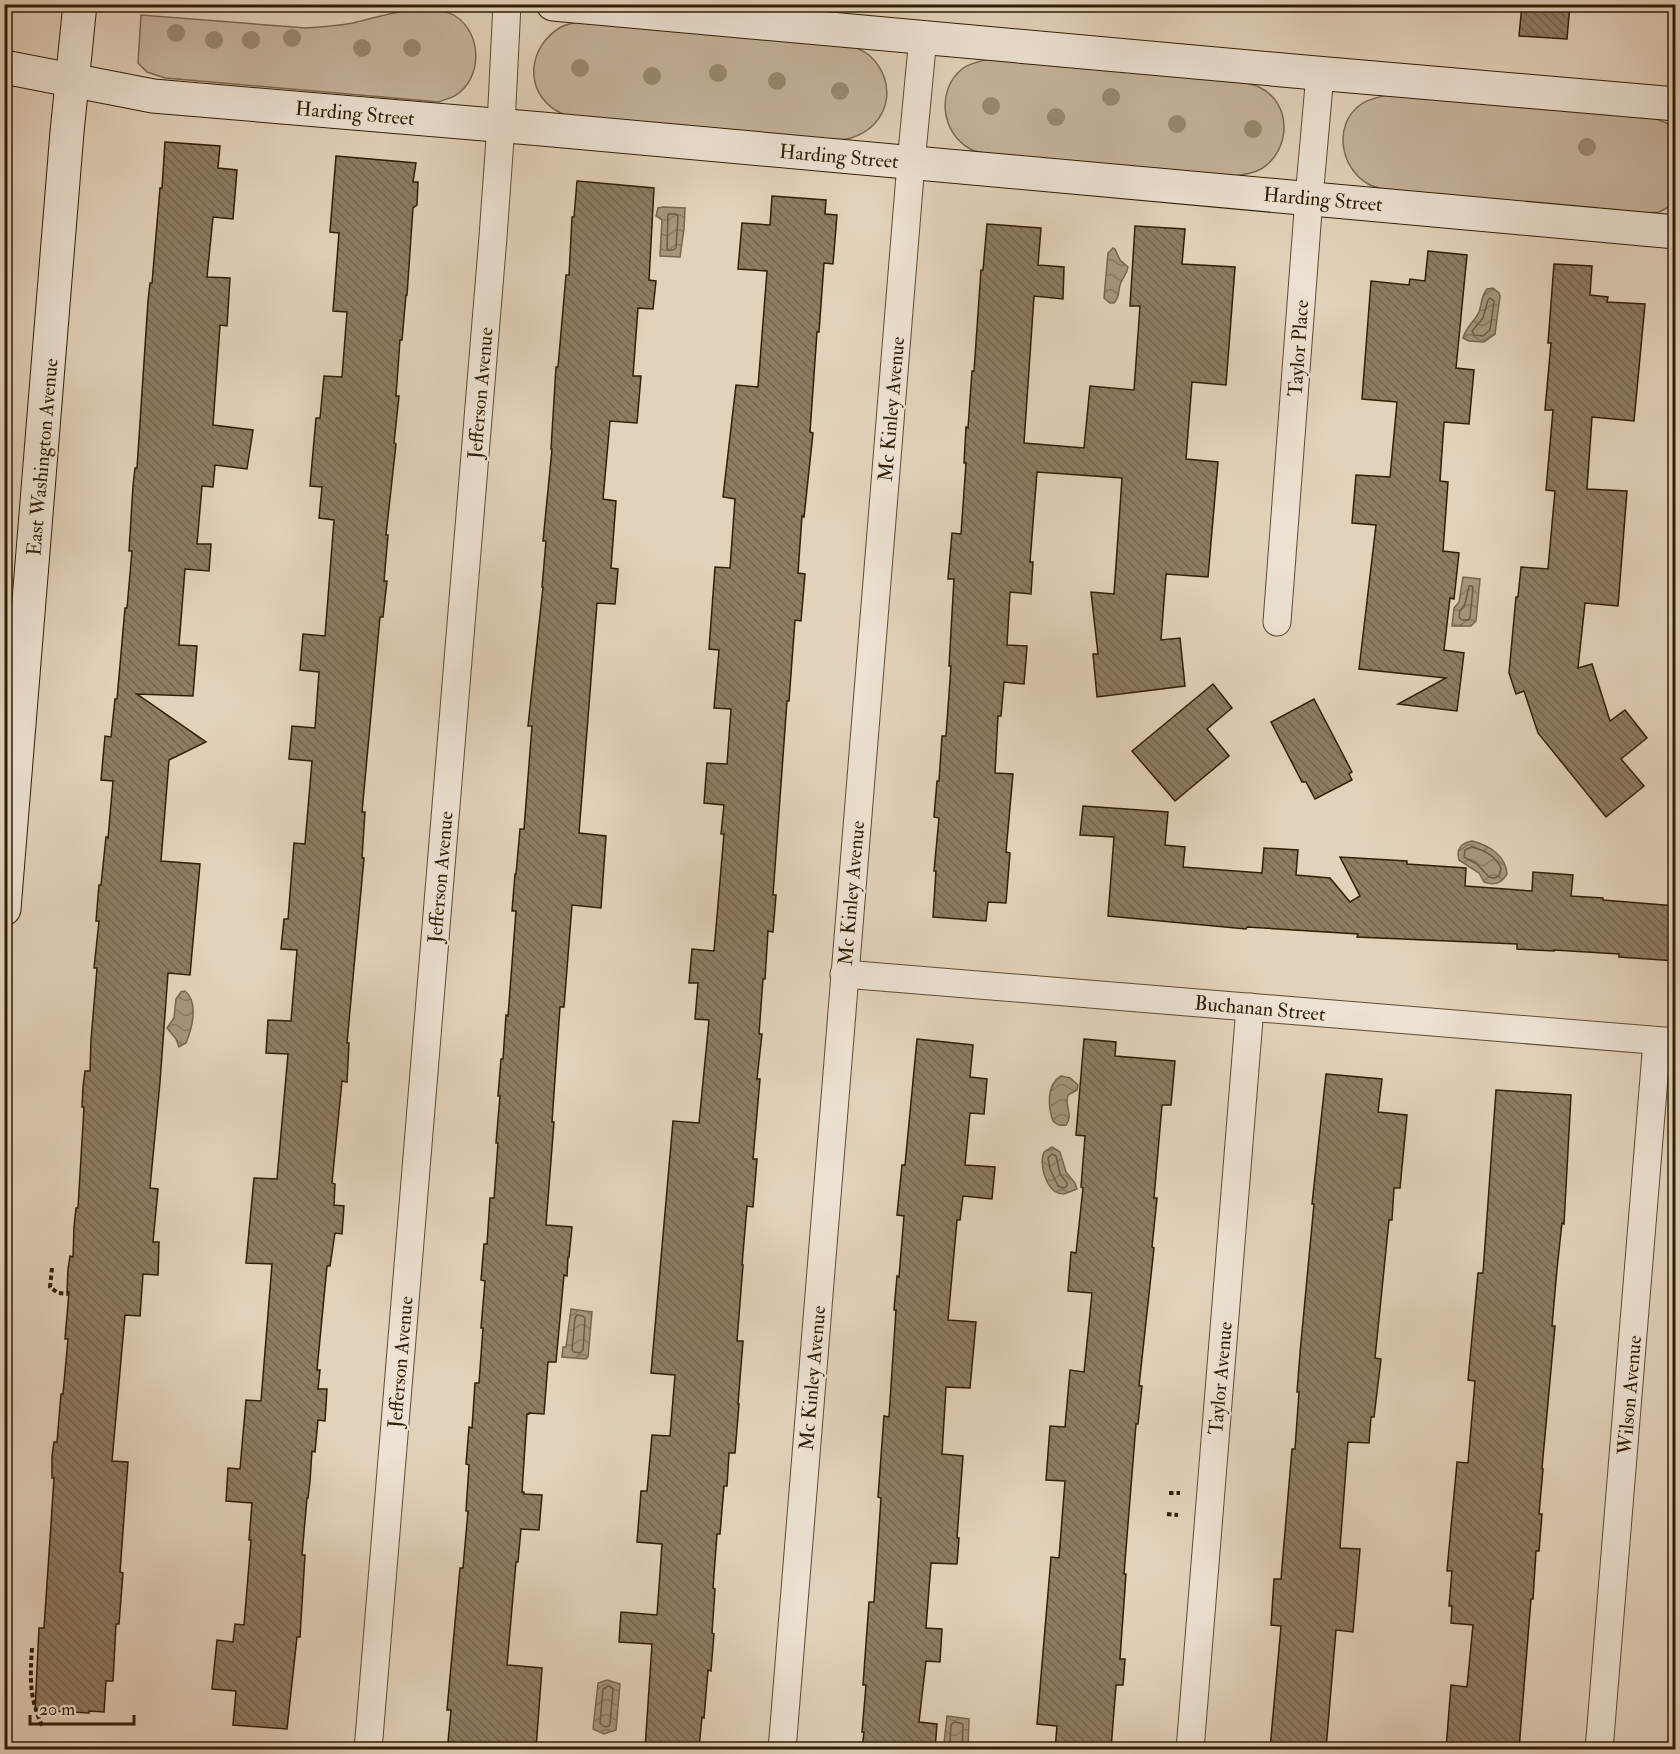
<svg xmlns="http://www.w3.org/2000/svg" width="1680" height="1754" font-family="'IM FELL Double Pica',serif">
	<defs>
		<pattern id="water-waves" width="16" height="10" patternUnits="userSpaceOnUse" patternTransform="scale(1.5)"><rect width="16" height="10" fill="#a6957c"/><path d="M0 5q4-4 8 0t8 0" fill="none" stroke="#887963"/></pattern>
		<pattern id="building-back-hatch" width="6" height="6" patternUnits="userSpaceOnUse" patternTransform="scale(1.5)"><rect width="6" height="6" fill="#8e7c63"/><path d="M-1 5l2 2M0 0l6 6M5-1l2 2" fill="none" stroke="#75654f"/></pattern>
	</defs>
	<rect width="100%" height="100%" fill="#e3d2bb"/>
	<filter id="stains"><feTurbulence type="fractalNoise" baseFrequency=".00333" numOctaves="4"/><feColorMatrix values="0 0 0 0 .2 0 0 0 0 .09 0 0 0 0 .02 0 0 0 .5 -.17"/></filter>
	<radialGradient id="worn" r=".72"><stop offset=".6" stop-color="#630" stop-opacity="0"/><stop offset="1" stop-color="#630" stop-opacity=".3"/></radialGradient>
	<g fill="#c5b39c" stroke="#7b6850" stroke-width="1.5">
		<path d="M418,9c13,0 29,0 40,9 24,18 24,60 -2,77 -4,3 -11,4 -17,7l-274,-24 -18,-6 -9,-9 3,-48 165,13c16,-1 31,-2 47,-5 22,-5 42,-12 65,-14z"/>
		<path d="M579,22l273,24c6,3 12,5 17,9 30,27 21,71 -18,83 -5,2 -12,1 -19,2l-257,-22c-6,-2 -13,-4 -18,-7 -34,-20 -29,-65 4,-84 5,-3 12,-4 18,-5z"/>
		<path d="M993,58l253,25c4,1 9,2 13,4 34,16 32,64 2,82 -9,5 -18,6 -28,7l-245,-22c-6,-2 -13,-2 -18,-5 -29,-16 -34,-59 -8,-80 9,-7 21,-8 31,-11z"/>
		<path d="M1391,94l266,25 18,8v77l-16,8 -14,1 -259,-23c-6,-2 -13,-3 -18,-6 -28,-16 -35,-59 -8,-79 9,-7 21,-8 31,-11z"/>
	</g>
	<g fill="url(#water-waves)" stroke="#77654c" stroke-width="1.5">
		<path d="M663,207l22,1 -1,21 -4,28 -20,-1 2,-36 -6,-4 2,-8z"/>
		<path d="M1113,248l2,1 5,11 8,7c-1,7 -6,11 -8,18 -2,7 0,12 -6,18h-4l-6,-5 4,-45z"/>
		<path d="M1493,288l6,5 1,3 -5,38 -11,8 -15,-1 -6,-3c3,-11 11,-16 16,-26 3,-8 2,-16 8,-23z"/>
		<path d="M1463,577l17,2 -4,42 -5,5h-19l2,-18 5,-6z"/>
		<path d="M1472,841c17,4 34,15 35,33 -6,10 -13,12 -23,8l-5,-9 -20,-13c-3,-11 2,-17 13,-19z"/>
		<path d="M185,991c14,11 7,38 1,52l-7,4 -3,-8 -9,-11 7,-10 2,-19 5,-7z"/>
		<path d="M1061,1076l9,2 8,7 -1,5 -9,5c-4,11 6,20 -2,30 -6,1 -9,0 -13,-4 -5,-14 -7,-36 8,-45z"/>
		<path d="M1052,1147l8,5 6,20 9,11 2,6 -13,5c-4,0 -7,-1 -10,-3 -9,-8 -15,-28 -10,-39z"/>
		<path d="M571,1309l21,3 -4,45 -2,2 -24,-2 1,-10h3z"/>
		<path d="M607,1680l13,4 -4,46 -12,4 -11,-5 5,-46z"/>
		<path d="M947,1716l22,3 -1,30h-31l6,-3 1,-3z"/>
	</g>
	<g fill="none" stroke-linecap="round" stroke-linejoin="round">
		<g stroke="#6c5a40" stroke-width="1.5">
			<path d="M668,214h8l2,2 -2,32 -3,2h-5l-1,-2z"/>
			<path d="M1490,298l4,3 -4,29 -7,6 -9,-1 -2,-4 11,-13 5,-18z"/>
			<path d="M1469,586h3l1,2 -3,30 -2,2h-6l-3,-3 1,-6 5,-7z"/>
			<path d="M1472,847c12,3 24,10 29,21l-2,8 -5,2 -5,-1 -12,-13 -13,-7 1,-7z"/>
			<path d="M1052,1154l4,2 4,18 7,9v3l-3,2 -6,-2 -8,-17 -2,-11z"/>
			<path d="M577,1315l6,1 2,2 -2,32 -3,3 -6,-1 -2,-2 3,-32z"/>
			<path d="M609,1686l4,3 -3,35 -1,2 -4,1 -5,-4 3,-34z"/>
			<path d="M947,1750l3,-6 1,-19 3,-3 7,1 2,2 -1,25"/>
		</g>
	</g>
	<g fill="url(#building-back-hatch)" stroke="#311e03" stroke-width="1.5">
		<path d="M1522,4h48l-3,35 -48,-3z"/>
		<path d="M165,142l55,4 -2,22 19,2 -4,49 -20,-2 -6,60 23,1 -3,48 -7,-1 -7,100 40,5 -6,39 -32,-4 -2,22 -11,-1 -5,58h14l-2,27 -24,-2 -6,76 18,1 -4,50 -56,-2 69,48 -37,18 -8,101 39,3 -10,111 -22,-2 -8,109 -10,106 8,1 -5,53h6l-1,33 -15,-1 -3,42 -15,-1 -13,146 16,1 -8,110 3,1 -4,51h-3l-3,57h-7l-2,31 -15,-1v2l-54,-3 4,-82h5l7,-104 3,-46h-2v-22l2,-14h3l4,-48h2l5,-55h-3l4,-47h-2l1,-23 2,-13 3,1 1,-30 2,-19h2l6,-101h-2l1,-20 2,-16h5l1,-31 6,-72h-3l5,-47h-3l3,-36h2l5,-48 2,1 5,-57 -12,-1 4,-44 6,1 4,-38h2l8,-91h2l5,-57h-3l4,-65 2,-18h2l11,-167 2,-18h2l8,-95h2z"/>
		<path d="M336,156l80,7 -3,19h5l-1,23 -4,3 -6,87h-1l-4,45h-2l-4,56h3l-5,47 2,1 -10,91h2l-4,46h3l-4,36h-3l-18,195h3l-3,46h2l-17,185h2l-2,39 -5,-1 -10,102 3,1 -1,21 10,1 -2,28 -7,-1 -5,33h-3l-10,104h3l-2,19h9l-2,32 -7,-1 -3,32 -3,-1 -2,30 -2,17h-1l-5,57h3l-5,82h-3l-10,92 -54,-4 3,-34 -24,-2 5,-49 16,2 2,-18 9,1 7,-85h-2l3,-37 -26,-2 2,-33 12,1 6,-69 15,1 11,-137 -26,-1 8,-85 23,1 11,-125 -22,-1 2,-33 23,1 6,-71 -16,-1 3,-30h4l6,-76 11,1 7,-83 -23,-2 3,-33 23,2 4,-56 -19,-2 3,-36 22,2 9,-116 -15,-2 3,-31 -12,-1 6,-68h4l4,-42 18,1 5,-65 -14,-1 6,-78 -9,-1z"/>
		<path d="M577,181l77,7 -5,92 7,1 -3,28 -15,-1 -5,68h8l-4,47 -27,-2 -7,78 13,2 -5,67 7,1 -3,35 -18,-1 -18,230 27,3 -5,72 -29,-3 -8,102h-4l-8,115h2l-8,103 26,2 -3,30h-1l-1,19 -3,-1 -8,87h-8l-4,52 -15,-1v1h-2l-5,78h2v2l18,1 -3,35 -18,-1 -3,33h-2l-9,103 35,3 -6,81 -88,-7 3,-32h-4l13,-142h3l5,-57h-2l3,-46 -3,-1 3,-37 3,1 3,-45h4l4,-55h-2l4,-47 -4,-1 3,-36h3l3,-46h4l4,-55h-2l4,-47h-2l3,-37h2l3,-44 2,1 8,-105h-4l3,-37h1l4,-45h4l8,-103h-4l15,-139h-1l4,-46h-3l9,-92h-1l5,-82h2l8,-92h3l3,-58h2z"/>
		<path d="M772,196l54,4 -1,14 12,1 -4,49 -9,-1 -5,69h-2l-7,100 3,1 -9,84 -2,-1 -4,57 7,1 -4,47 -6,-1 -6,81h-2l-14,194h3l-3,37 -5,-1 -3,48h-2l-4,55h3l-5,45h3l-7,80h4l-4,48 -6,-1 -5,59h1l-6,76h6l-5,63h1l-4,49h-6l-2,33h-3l-4,48h-3l-4,54 2,1 -3,44 2,1 -3,37 -3,-1 -4,48 -2,-1 -3,32h-54l7,-105 -33,-2 2,-30 36,3 5,-71 -25,-2 4,-51h6l5,-56 18,1 5,-61 -24,-2 22,-252 26,2 10,-103 -14,-1 3,-36h-9l3,-34 22,2 10,-117h-3l3,-29 -20,-2 3,-40 20,1 4,-55 -17,-1 5,-58 -10,-1 6,-82 15,1 5,-69 -12,-2 13,-112 22,2 9,-116 -29,-2 4,-46 28,2z"/>
		<path d="M987,224l54,4 -3,37 26,2 -1,32 -29,-3 -10,147 60,5 6,-62 44,4 6,-84h-10l5,-80 50,3 -3,35 53,3 -9,118 -34,-3 -6,77 32,3 -10,115 -42,-3 -5,66 19,-2 5,48 -88,11 -4,-43h5l-7,-62 23,2 8,-116 -85,-6 -7,90h3l-2,32 -21,-2 -3,53 20,1 -3,38 -20,-2 -3,34h-3l-3,57 18,1 -7,78 4,1 -4,50 -18,-1 -2,19 -53,-4 3,-46h-2l5,-53 -5,-1 3,-36h2l3,-45h4l5,-70h-2l5,-87h-6l4,-46 9,1 5,-71h-2l2,-36 2,1 4,-57h2l7,-101h2z"/>
		<path d="M1428,251l39,4 -11,113 18,2 -5,54 -25,-2 -4,59 8,1 -5,69 16,2 -5,46 -4,-1 -6,52 20,3 -7,58 -59,-7 48,-26 -87,-9 17,-144 -24,-2 4,-48 34,2 7,-75 -35,-3 9,-118 38,4 1,-6 15,2z"/>
		<path d="M1554,264l38,2 -2,29 18,2 -1,5 38,2 -11,117 -42,-4 -5,72 40,2 -9,115 -33,-3 -7,65 14,-4 18,57 15,-11 22,28 -26,21 23,27 -38,31 -68,-84 -14,-42 -8,3 -7,-21 7,-76h2l3,-30 27,2 7,-78 -9,-1 7,-80h-8l6,-67h-3z"/>
		<path d="M1213,684l19,24 -25,21 22,27 -54,45 -43,-50z"/>
		<path d="M1314,699l38,73 -3,2 3,6 -37,19 -9,-17h-4l-31,-60z"/>
		<path d="M1083,806l85,6 -3,33 20,2 -2,20 79,6 2,-25 34,2 -2,25 34,3 20,24 10,-6 -20,-39 67,4v3l59,4 -1,18 67,5 1,-19 40,3 -2,21 32,2v2l73,6v55l-57,-4v-3l-65,-4v1l-37,-2v-5l-160,-7 1,-3 -111,-7 -1,2 -138,-13 6,-79 -34,-2z"/>
		<path d="M917,1039l56,6 -3,32 17,2 -3,35 -14,-1 -5,52 30,2 -3,32 -29,-3 -3,24h-3l-9,100 28,2 -6,66 -24,-1 -4,67 21,2 -6,82h2l-2,26 -26,-1 -5,65 16,1 -2,33 -14,-1 -7,61 18,2 -2,25h-73l2,-17h-2l4,-47h-3l6,-83h5l7,-104 -3,-1 6,-81 5,1 7,-107h-2l3,-34 2,1 5,-61 -7,-1 5,-50h3z"/>
		<path d="M1084,1039l32,3 -1,14 60,5 -4,44h-9l-8,93h3l-5,49 2,1 -15,138h3l-4,38h-2l-12,150h2l-6,85h5l-2,26h-7l-5,64h-56l2,-23 -20,-2 14,-167 8,1 6,-77 -19,-1 4,-54 15,1 5,-57 14,2 8,-79 -24,-2 3,-39 5,1 7,-65 -2,-1 4,-51 -9,-1z"/>
		<path d="M1326,1074l56,5 -4,33 29,3 -7,73h-6l-2,32h-3l-14,138 6,1 -7,58h-3l-2,26 -21,-1 -8,106 20,1 -7,83 -17,-2 -10,119h-56l11,-123 -10,-1 3,-46h7l11,-130h3l4,-57h-2l3,-39 14,-149h-2z"/>
		<path d="M1496,1090l75,5 -7,129 -2,-1 -5,46 -5,57h3l-13,142 1,1 -4,45h3l-3,37h-3l-3,48h-2l-12,150h-73l5,-64 16,2 6,-62 -22,-2 1,-17h-3l3,-35h-5l10,-109 11,1 7,-82 -7,-1 10,-107h5z"/>
	</g>
	<g fill="none" stroke-linecap="round" stroke-linejoin="round">
		<defs>
			<g id="street">
				<path d="M1277,622l32,-424 11,-124"/>
				<path d="M844,974l832,68"/>
				<path d="M368,1750l125,-1513 8,-112 6,-121"/>
				<path d="M782,1750l129,-1587 12,-126"/>
				<path d="M1190,1750l60,-743"/>
				<path d="M1599,1750l58,-709"/>
			</g>
			<g id="secondary">
				<path d="M553,4l763,69 360,31"/>
				<path d="M4,67l149,29 389,33 1134,103"/>
				<path d="M4,909l63,-777 13,-128"/>
			</g>
		</defs>
		<use href="#street" stroke="#5e4b31" stroke-width="29"/>
		<use href="#secondary" stroke="#311e03" stroke-width="35"/>
		<g stroke="#311e03" stroke-width="4" stroke-dasharray="4.5 3" stroke-linecap="butt">
			<path d="M52,1268l-2,19 8,6 10,1"/>
			<path d="M1169,1493h11"/>
			<path d="M1167,1514l11,1"/>
			<path d="M32,1648c-2,32 -3,49 11,80"/>
		</g>
		<use href="#street" stroke="#ede2d3" stroke-width="27"/>
		<use href="#secondary" stroke="#ede2d3" stroke-width="33"/>
	</g>
	<g fill="#99886f">
		<circle cx="176" cy="33" r="9"/>
		<circle cx="292" cy="38" r="9"/>
		<circle cx="214" cy="40" r="9"/>
		<circle cx="251" cy="40" r="9"/>
		<circle cx="362" cy="48" r="9"/>
		<circle cx="412" cy="48" r="9"/>
		<circle cx="580" cy="68" r="9"/>
		<circle cx="718" cy="73" r="9"/>
		<circle cx="652" cy="76" r="9"/>
		<circle cx="777" cy="81" r="9"/>
		<circle cx="840" cy="91" r="9"/>
		<circle cx="1111" cy="97" r="9"/>
		<circle cx="991" cy="106" r="9"/>
		<circle cx="1056" cy="117" r="9"/>
		<circle cx="1177" cy="124" r="9"/>
		<circle cx="1253" cy="129" r="9"/>
		<circle cx="1587" cy="147" r="9"/>
	</g>
	<g text-anchor="middle" stroke-width="4.5" stroke-linejoin="round" paint-order="stroke">
		<g font-size="20" fill="#311e03" stroke="#ede2d3">
			<text transform="translate(355 113) rotate(5)" y="7">Harding Street</text>
			<text transform="translate(839 156) rotate(5)" y="7">Harding Street</text>
			<text transform="translate(1323 199) rotate(5)" y="7">Harding Street</text>
			<text transform="translate(1298 348) rotate(-86)" y="7">Taylor Place</text>
			<text transform="translate(480 393) rotate(-85)" y="7">Jefferson Avenue</text>
			<text transform="translate(891 409) rotate(-85)" y="7">Mc Kinley Avenue</text>
			<text transform="translate(42 457) rotate(-85)" y="7">East Washington Avenue</text>
			<text transform="translate(440 877) rotate(-85)" y="7">Jefferson Avenue</text>
			<text transform="translate(851 893) rotate(-85)" y="7">Mc Kinley Avenue</text>
			<text transform="translate(1260 1008) rotate(5)" y="7">Buchanan Street</text>
			<text transform="translate(400 1362) rotate(-85)" y="7">Jefferson Avenue</text>
			<text transform="translate(812 1378) rotate(-85)" y="7">Mc Kinley Avenue</text>
			<text transform="translate(1220 1378) rotate(-85)" y="7">Taylor Avenue</text>
			<text transform="translate(1629 1395) rotate(-85)" y="7">Wilson Avenue</text>
		</g>
	</g>
	<rect width="1680" height="1754" fill="none" stroke="#e3d2bb" stroke-width="24"/>
	<rect x="6" y="6" width="1668" height="1742" fill="none" stroke="#311e03" stroke-width="3"/>
	<rect x="12" y="12" width="1656" height="1730" fill="none" stroke="#311e03" stroke-width="1.5"/>
	<path d="M30 1715v9h104v-9" fill="none" stroke="#311e03" stroke-width="3"/>
	<text x="39" y="1715" font-size="18" fill="#311e03" stroke="#ede2d3" stroke-width="4.5" paint-order="stroke">20 m</text>
	<rect width="100%" height="100%" filter="url(#stains)"/>
	<rect width="100%" height="100%" fill="url(#worn)"/>
</svg>
